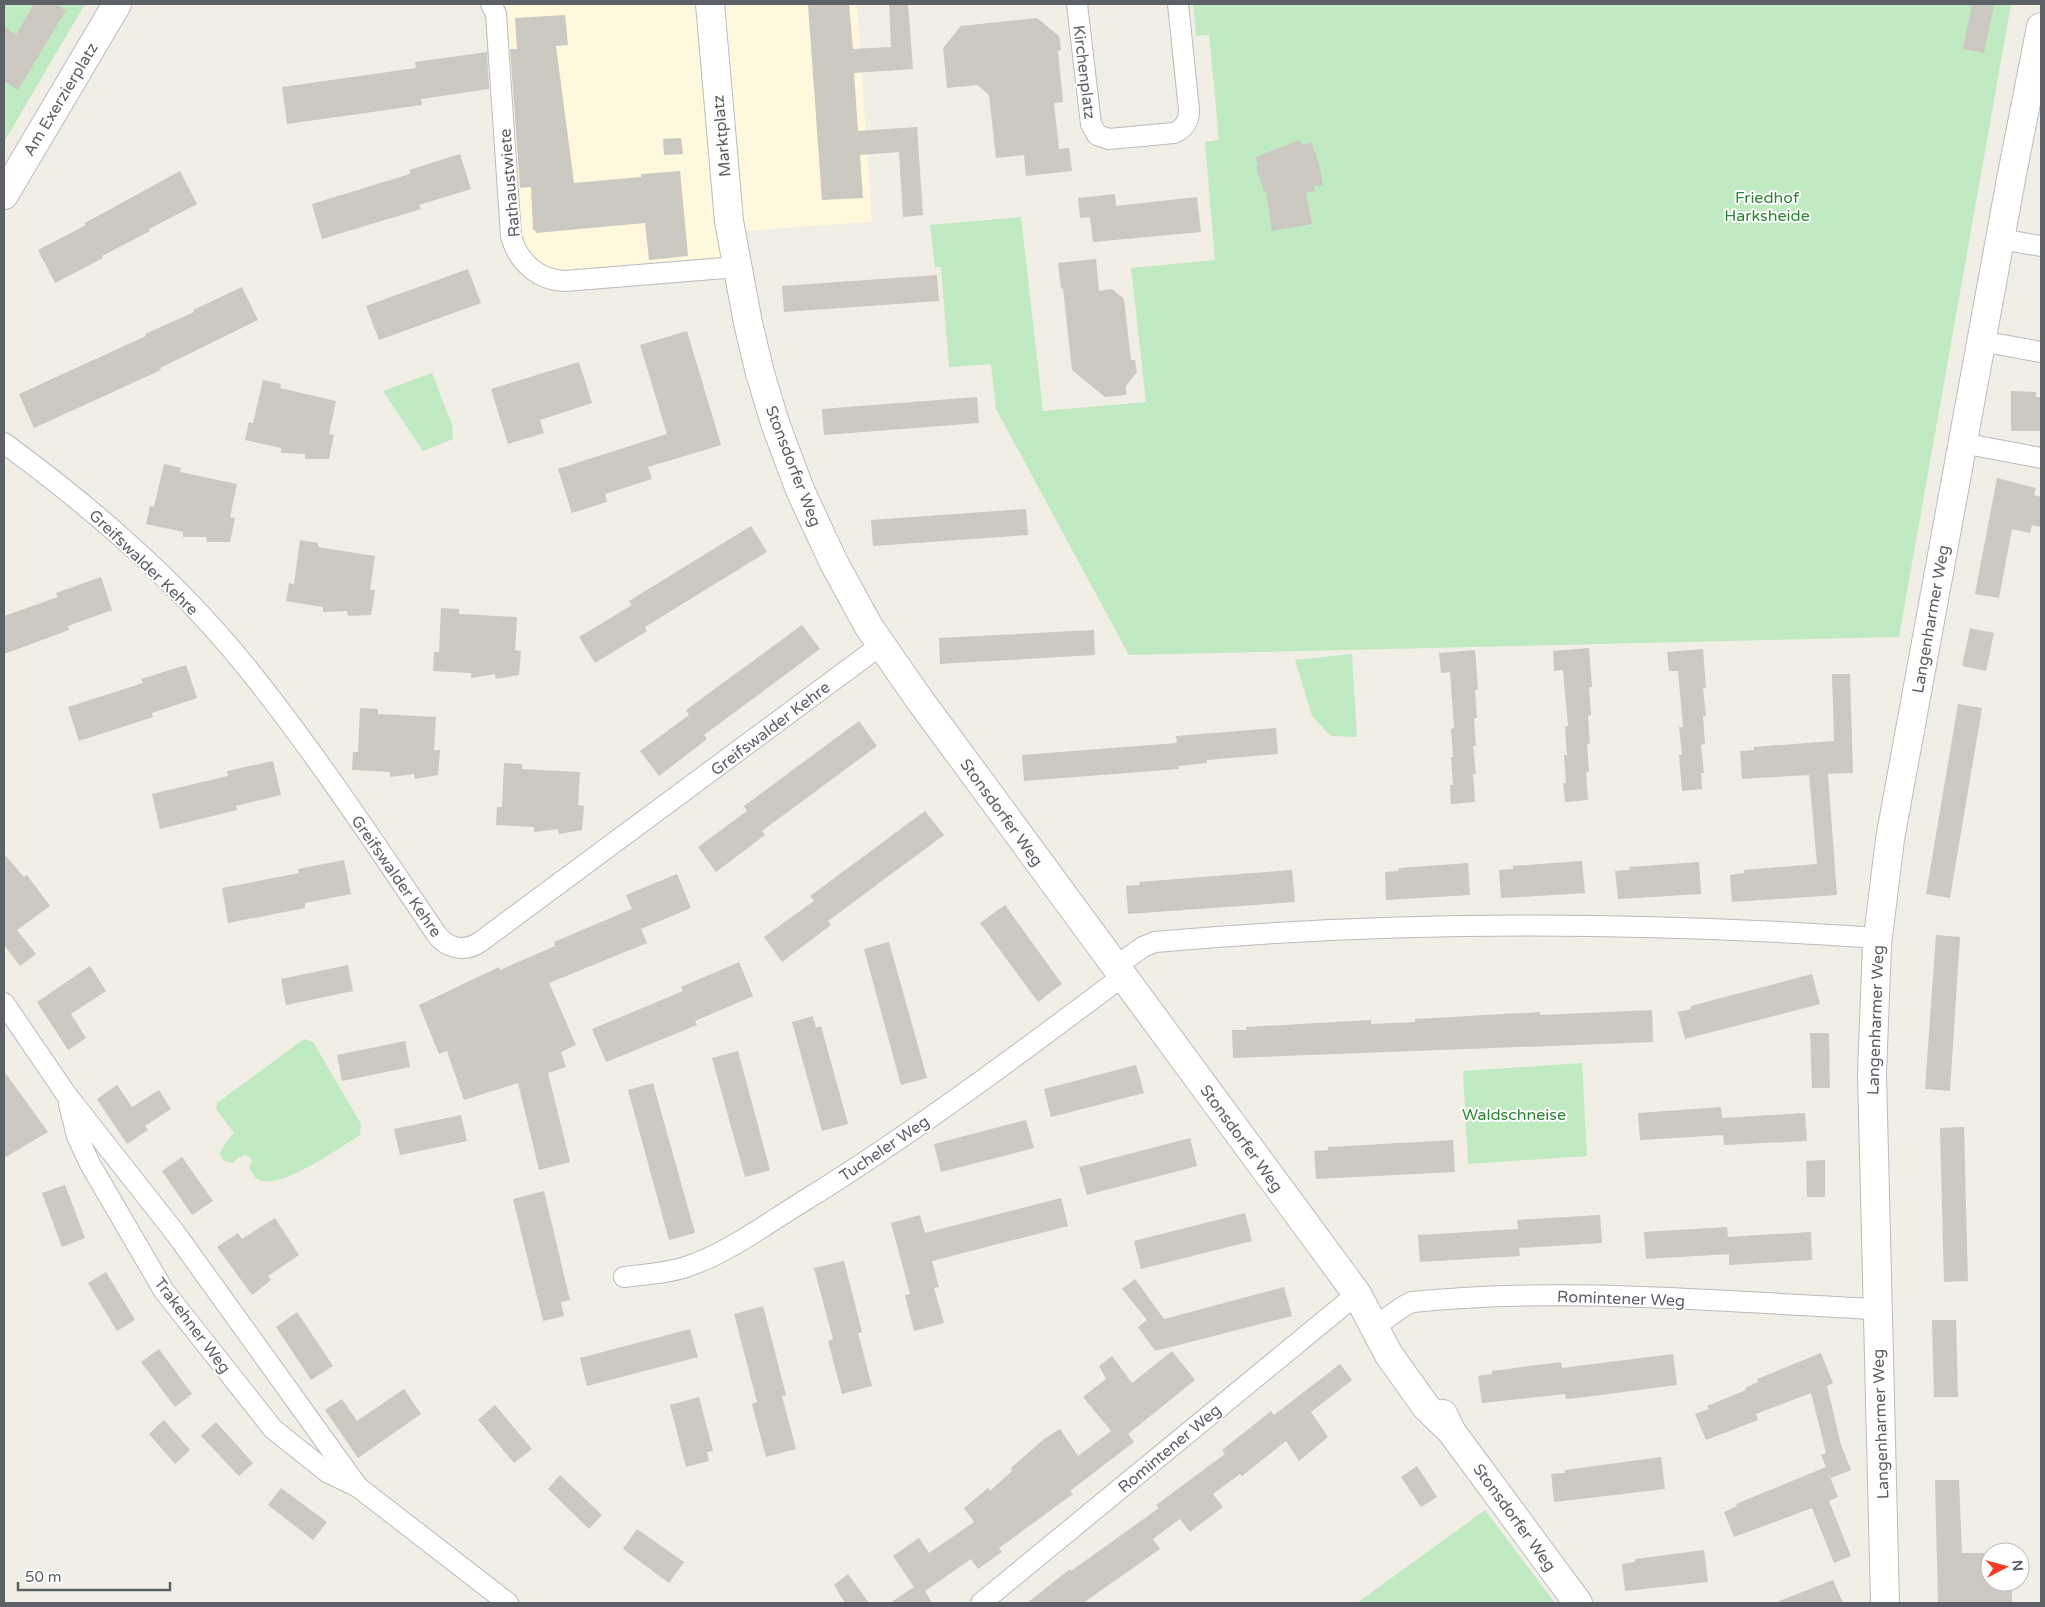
<svg xmlns="http://www.w3.org/2000/svg" width="2045" height="1607" font-family="'Varela Round',sans-serif">
	<rect width="100%" height="100%" fill="#f0eee5"/>
	<path fill="#fff8dc" d="M493,4h364l15,218 -146,10 3,34 -159,14 -46,-20z"/>
	<g fill="#c0eac2">
		<path d="M4,4h81l-81,138z"/>
		<path d="M1193,4h818l-112,633 -770,18 -133,-246 -5,-45 -42,3 -8,-100h-6l-5,-42 91,-8 22,194 103,-9 -15,-134 84,-8 -10,-118 14,-2 -10,-105 -13,1z"/>
		<path d="M432,373l20,52 1,14 -30,12 -40,-60z"/>
		<path d="M1352,654l5,83 -26,-1 -19,-20 -17,-56z"/>
		<path d="M304,1039l9,3 48,82 -1,11c-21,13 -74,51 -98,46 -7,-1 -9,-8 -13,-13l3,-8 -6,-5 -8,3 -6,5 -9,-3 -3,-7 6,-11 8,-9 -18,-24 1,-6z"/>
		<path d="M1582,1063l5,93 -119,8 -5,-93z"/>
		<path d="M1485,1510l70,93h-198z"/>
	</g>
	<g fill="#ccc8c2">
		<path d="M34,4h22l10,6 -48,80 -14,-9v-54l12,8z"/>
		<path d="M808,4h41l4,45 38,-2 -2,-43h19l5,65 -59,4 4,58 59,-4 6,88 -20,2 -4,-65 -39,3 3,43 -41,2z"/>
		<path d="M1972,4h22l-10,49 -21,-4z"/>
		<path d="M565,15l3,30 -12,1 18,137 67,-6v-3l39,-3 8,85 -39,4 -4,-37 -109,10 -1,-3h-2l-2,-43 -11,1 -10,-139h7l-2,-31z"/>
		<path d="M1037,18l22,18 2,14 -3,1 5,51 -9,1 5,46 10,-1 3,23 -46,5 -2,-21 -28,3 -7,-63 -12,-10 -30,3 -4,-40 18,-22z"/>
		<path d="M487,52l2,37 -68,10 1,6 -135,19 -5,-37 134,-19 -1,-6z"/>
		<path d="M681,138l2,16 -19,1 -1,-16z"/>
		<path d="M1300,140l3,5 8,-3 7,18 5,25 -9,1 1,5 -9,2 6,31 -40,7 -6,-39h-2l-8,-25 2,-1 -2,-9z"/>
		<path d="M460,154l11,35 -52,16 2,4 -99,30 -10,-35 98,-30 -1,-4z"/>
		<path d="M180,171l17,33 -48,25 1,2 -48,25 1,2 -48,25 -17,-33 48,-25 -1,-2z"/>
		<path d="M1115,194l1,12 81,-9 4,35 -108,10 -3,-25 -10,1 -2,-20z"/>
		<path d="M1096,259l3,32 13,-2 12,10 7,61h4l2,12 -11,14v9l-21,2 -33,-27 -9,-82 -2,1 -3,-26z"/>
		<path d="M468,269l13,34 -102,37 -13,-34z"/>
		<path d="M937,275l2,26 -155,11 -2,-26z"/>
		<path d="M242,287l16,33 -98,48 1,2 -127,58 -15,-34 127,-58 -1,-2 49,-22 -1,-2z"/>
		<path d="M687,331l34,114 -73,22 4,12 -47,15 2,8 -35,11 -14,-44 109,-35 -27,-89z"/>
		<path d="M579,362l13,41 -52,17 4,13 -36,11 -17,-55z"/>
		<path d="M263,380l18,4 -1,4 56,13 -7,33 5,1 -5,24h-24v-5l-24,-1v-5l-36,-8 4,-18 4,1z"/>
		<path d="M2011,391l25,1v5h5v34h-30z"/>
		<path d="M977,397l2,26 -155,12 -2,-26z"/>
		<path d="M164,464l17,4 -1,4 57,12 -7,33 5,1 -5,24h-23l-1,-5h-23v-5l-37,-8 4,-18 4,1z"/>
		<path d="M1997,478l39,10 -2,7 7,2v30l-9,-2 -2,8 -18,-4 -13,69 -24,-4z"/>
		<path d="M1026,509l2,26 -155,11 -2,-26z"/>
		<path d="M751,526l16,26 -122,75 2,4 -52,32 -16,-26 53,-32 -3,-4z"/>
		<path d="M300,540l18,3v4l57,9 -5,34h5l-4,25 -23,1 -1,-5 -24,1v-5l-37,-6 3,-18 5,1z"/>
		<path d="M101,577l11,33 -44,16 1,4 -65,24v-38l54,-19 -2,-4z"/>
		<path d="M441,608l18,1v5l58,3 -2,33 6,1 -2,24 -23,4 -1,-5 -24,4v-5l-38,-2 1,-19h5z"/>
		<path d="M802,625l18,24 -116,86 3,4 -48,37 -19,-25 49,-36 -3,-5z"/>
		<path d="M1970,628l24,5 -8,38 -24,-5z"/>
		<path d="M1094,630l1,25 -155,9 -1,-26z"/>
		<path d="M1589,648l3,39h-3l2,28 -3,1 2,28h-3l2,28h-3l2,28 -23,2 -2,-19h3l-2,-28h3l-2,-28 3,-1 -5,-56 -9,1 -1,-20z"/>
		<path d="M1703,649l3,39h-3l3,28h-3l2,28 -4,1 3,28h-3l1,16 -20,2 -3,-36h3l-3,-28h4l-5,-56h-9l-2,-19z"/>
		<path d="M1475,650l3,39 -3,1 2,28h-3l2,28h-3l3,28h-3l2,28 -24,2 -1,-19h3l-2,-28h2l-2,-28 3,-1 -4,-56 -9,1 -2,-20z"/>
		<path d="M186,665l11,33 -45,15 1,4 -74,24 -11,-34 75,-24 -2,-4z"/>
		<path d="M1832,674h18l3,99 -25,1 9,121 -105,7 -2,-27 14,-2v-3l73,-6 -8,-89 -67,4 -2,-28 14,-1v-3l80,-6z"/>
		<path d="M1958,704l24,4 -32,190 -24,-4z"/>
		<path d="M360,708l18,1v5l58,3 -2,33h6l-2,25 -23,4 -1,-5 -24,3v-5l-38,-2 1,-18h5z"/>
		<path d="M859,721l18,25 -115,85 3,4 -49,37 -18,-25 49,-36 -3,-5z"/>
		<path d="M1276,728l2,26 -71,6v3l-29,3 1,3 -155,12 -2,-26 155,-12 -1,-7z"/>
		<path d="M273,761l8,34 -45,11 1,4 -77,19 -8,-35 76,-18 -1,-5z"/>
		<path d="M504,763l18,1v5l58,3 -2,33 6,1 -2,24 -23,4 -1,-5 -24,3v-5l-38,-2 1,-18h5z"/>
		<path d="M925,811l19,24 -116,86 3,4 -49,37 -18,-25 50,-36 -4,-5z"/>
		<path d="M4,854l20,23 3,-2 23,31 -33,24 19,24 -16,12 -16,-21z"/>
		<path d="M344,860l7,34 -46,9v5l-77,15 -6,-35 77,-15 -1,-4z"/>
		<path d="M1582,861l3,32 -84,5 -2,-28 14,-1v-3z"/>
		<path d="M1699,862l2,32 -83,5 -3,-28 15,-1 -1,-3z"/>
		<path d="M1468,863l2,32 -84,5 -1,-28 13,-1 1,-3z"/>
		<path d="M1292,870l3,32 -167,12 -2,-28 14,-1 -1,-3z"/>
		<path d="M677,874l14,34 -50,21 6,14 -98,40 27,62 -15,7 5,15 -18,6 22,89 -31,8 -21,-87 -54,17 -17,-49 -8,3 -20,-49 80,-38 1,3 55,-24 -1,-4 78,-33 -6,-14z"/>
		<path d="M1005,905l57,79 -24,18 -58,-79z"/>
		<path d="M1936,935l24,2 -10,154 -25,-2z"/>
		<path d="M889,942l38,136 -26,7 -37,-136z"/>
		<path d="M739,962l14,34 -58,25 2,4 -91,37 -14,-33 91,-38 -2,-4z"/>
		<path d="M348,965l5,26 -67,14 -5,-26z"/>
		<path d="M90,966l16,25 -35,23 15,24 -18,12 -31,-48z"/>
		<path d="M1812,974l8,30 -135,35 -7,-27 13,-3v-3z"/>
		<path d="M1652,1010l1,32 -420,16 -1,-28h14v-3l125,-7v4l44,-2v-3l125,-7v3z"/>
		<path d="M813,1016l3,12 5,-2 27,98 -26,7 -30,-109z"/>
		<path d="M1810,1033h19l1,55h-18z"/>
		<path d="M405,1041l5,26 -68,14 -5,-26z"/>
		<path d="M738,1051l32,119 -25,7 -33,-119z"/>
		<path d="M1136,1065l8,28 -93,24 -7,-28z"/>
		<path d="M4,1071l44,61 -44,26z"/>
		<path d="M653,1083l42,150 -26,7 -41,-150z"/>
		<path d="M117,1085l15,22 27,-17 12,19 -26,17 3,4 -21,14 -30,-45z"/>
		<path d="M1721,1107l1,11 83,-5 2,28 -83,4 -1,-10 -83,5 -2,-27z"/>
		<path d="M461,1115l6,26 -67,14 -6,-26z"/>
		<path d="M1026,1120l8,28 -93,24 -7,-28z"/>
		<path d="M1964,1127l4,154 -24,1 -4,-154z"/>
		<path d="M1190,1138l7,28 -110,29 -8,-28z"/>
		<path d="M1453,1140l2,32 -139,7 -2,-28 14,-1v-3z"/>
		<path d="M182,1157l31,44 -21,14 -30,-44z"/>
		<path d="M1825,1160v37h-18l-1,-36z"/>
		<path d="M65,1185l20,53 -23,9 -20,-54z"/>
		<path d="M544,1191l26,109 -9,2 3,14 -21,5 -30,-122z"/>
		<path d="M1061,1198l7,28 -136,35 7,26 -5,1 10,35 -30,8 -9,-36 5,-1 -19,-71 29,-8 5,18z"/>
		<path d="M1245,1213l7,28 -111,28 -7,-28z"/>
		<path d="M1600,1215l2,28 -83,5 1,8 -100,6 -2,-27 100,-6 -1,-9z"/>
		<path d="M275,1218l24,37 -31,21 3,4 -19,15 -35,-48 21,-14 4,6z"/>
		<path d="M1727,1227l1,10 83,-5 1,28 -83,5v-11l-83,5 -2,-27z"/>
		<path d="M844,1261l18,71 -4,1 14,53 -30,8 -14,-53 5,-2 -19,-71z"/>
		<path d="M106,1272l29,48 -18,11 -29,-48z"/>
		<path d="M1135,1279l29,40 120,-32 8,29 -137,35 -17,-24 9,-7 -25,-31z"/>
		<path d="M763,1306l23,89 -4,1 14,53 -30,8 -14,-53 5,-2 -23,-88z"/>
		<path d="M297,1312l36,54 -22,14 -35,-53z"/>
		<path d="M1932,1320h24l2,77h-24z"/>
		<path d="M690,1329l8,28 -111,29 -7,-28z"/>
		<path d="M159,1349l33,45 -17,13 -34,-45z"/>
		<path d="M1172,1351l23,29 -67,54 6,8 -64,49 3,3 -74,54 3,4 -24,17 -7,-10 -46,32 7,12h-42l24,-16 -21,-31 26,-18 10,15 45,-31 -10,-14 24,-20 2,3 22,-20 -1,-3 33,-29 16,-10 18,27 33,-25 -28,-34 23,-18 -7,-13 13,-10 20,27z"/>
		<path d="M1821,1353l12,30 -6,3 14,59 10,25 -20,8 -3,-6 10,25 -9,4 22,55 -17,7 -22,-55 -78,29 -10,-25 13,-6 -1,-2 90,-37 -5,-12 5,-2 -15,-60 -55,21 2,6 -52,20 -11,-26 14,-5 -2,-3 39,-16 -1,-2 13,-6 -1,-3z"/>
		<path d="M1673,1354l4,31 -92,12 -19,2 -1,-5 -83,9 -4,-27 14,-2v-3l69,-9 1,6z"/>
		<path d="M1340,1364l12,16 -41,32 17,25 -29,24 -13,-20 -44,35 -2,-2 -27,20 10,13 -33,25 -10,-13 -27,20 7,10 -77,54h-56l43,-34 1,2 88,-63 -3,-3 69,-51 -3,-4 49,-39 3,4z"/>
		<path d="M404,1389l17,25 -63,44 -33,-48 17,-11 15,22z"/>
		<path d="M699,1397l14,54 -6,1 2,9 -23,6 -16,-62z"/>
		<path d="M495,1405l37,44 -18,14 -36,-43z"/>
		<path d="M164,1420l26,30 -15,14 -26,-30z"/>
		<path d="M216,1422l37,41 -14,13 -38,-40z"/>
		<path d="M1661,1457l4,32 -111,13 -3,-28 14,-1v-3z"/>
		<path d="M1417,1466l20,31 -16,10 -20,-30z"/>
		<path d="M560,1475l42,40 -13,14 -41,-40z"/>
		<path d="M1935,1480h24l3,73h28v34l22,-1v17h-74z"/>
		<path d="M281,1488l46,34 -14,18 -45,-35z"/>
		<path d="M637,1529l47,33 -15,21 -46,-34z"/>
		<path d="M1704,1550l4,32 -83,9 -3,-27 13,-2v-3z"/>
		<path d="M848,1574l21,29h-24l-11,-18z"/>
		<path d="M1833,1580l10,23h-66v-1z"/>
	</g>
	<g fill="none" stroke-linecap="round" stroke-linejoin="round">
		<defs>
			<g id="street">
				<path d="M491,4l5,10 15,222c7,26 27,44 54,45l172,-14"/>
				<path d="M1077,4l14,120 6,11 12,4 65,-6c10,-4 15,-12 15,-23l-11,-106"/>
				<path d="M2000,239l41,7"/>
				<path d="M1981,341l60,11"/>
				<path d="M4,443c89,65 175,140 244,226 68,85 128,176 189,266 11,14 28,17 43,7l401,-297"/>
				<path d="M1962,443l79,15"/>
				<path d="M1116,966l27,-19 12,-5c242,-22 481,-21 723,-4"/>
				<path d="M4,1003l62,91 110,140 182,253 150,116"/>
				<path d="M69,1104l8,32 13,28 74,127 109,138 54,43 29,14"/>
				<path d="M624,1277c24,-3 48,-4 70,-13 34,-12 74,-41 105,-60 112,-69 219,-149 324,-228"/>
				<path d="M1373,1328l31,-22 8,-4c155,-16 311,0 465,7"/>
				<path d="M981,1603l376,-309"/>
			</g>
			<g id="secondary">
				<path d="M710,4l19,217 19,102 12,50 15,50 25,67 34,73 35,64 50,72 438,595 32,61 38,53 24,23"/>
				<path d="M4,195l113,-191"/>
				<path d="M1443,1414l8,17 127,172"/>
				<path d="M1885,1603l-13,-530 5,-128 13,-106 122,-665 29,-147"/>
			</g>
		</defs>
		<use href="#street" stroke="#b8bbc0" stroke-width="22"/>
		<use href="#secondary" stroke="#b9bcc2" stroke-width="30"/>
		<use href="#street" stroke="#fff" stroke-width="20"/>
		<use href="#secondary" stroke="#fff" stroke-width="28"/>
	</g>
	<g text-anchor="middle" stroke-width="4" stroke-linejoin="round" paint-order="stroke">
		<g font-size="16" fill="#5d6167" stroke="#fff">
			<text transform="translate(1085 72) rotate(83)" y="6">Kirchenplatz</text>
			<text transform="translate(60 99) rotate(-59)" y="6">Am Exerzierplatz</text>
			<text transform="translate(721 136) rotate(-95)" y="6">Marktplatz</text>
			<text transform="translate(509 183) rotate(-95)" y="6">Rathaustwiete</text>
			<text transform="translate(794 466) rotate(69)" y="6">Stonsdorfer Weg</text>
			<text transform="translate(144 562) rotate(44)" y="6">Greifswalder Kehre</text>
			<text transform="translate(1930 619) rotate(-80)" y="6">Langenharmer Weg</text>
			<text transform="translate(770 728) rotate(-37)" y="6">Greifswalder Kehre</text>
			<text transform="translate(1002 812) rotate(54)" y="6">Stonsdorfer Weg</text>
			<text transform="translate(397 876) rotate(55)" y="6">Greifswalder Kehre</text>
			<text transform="translate(1875 1020) rotate(-88)" y="6">Langenharmer Weg</text>
			<text transform="translate(1242 1138) rotate(54)" y="6">Stonsdorfer Weg</text>
			<text transform="translate(884 1148) rotate(-34)" y="6">Tucheler Weg</text>
			<text transform="translate(1621 1298) rotate(2)" y="6">Romintener Weg</text>
			<text transform="translate(193 1325) rotate(53)" y="6">Trakehner Weg</text>
			<text transform="translate(1880 1424) rotate(-92)" y="6">Langenharmer Weg</text>
			<text transform="translate(1169 1448) rotate(-40)" y="6">Romintener Weg</text>
			<text transform="translate(1515 1517) rotate(54)" y="6">Stonsdorfer Weg</text>
		</g>
		<g font-size="16" fill="#2e8435" stroke="#fff">
			<text x="1767" y="203">Friedhof<tspan x="1767" dy="18">Harksheide</tspan></text>
			<text x="1514" y="1120">Waldschneise</text>
		</g>
	</g>
	<rect width="2045" height="1607" fill="none" stroke="#5d6167" stroke-width="10"/>
	<g transform="translate(2005 1567) rotate(84)"><circle r="24" fill="#ffffff" stroke="#bec0c2"/>
	<path d="M0-4L9 19L0 12L-9 19Z" fill="#f63d26"/>
	<text y="-8" font-size="14" font-weight="bold" text-anchor="middle" fill="#5d6167">N</text>
	</g>
	<path d="M18 1582v8h152v-8" fill="none" stroke="#5d6167" stroke-width="2.5"/>
	<text x="25" y="1582" font-size="15" fill="#5d6167" stroke="#ffffff" stroke-width="4" paint-order="stroke">50 m</text>
</svg>
